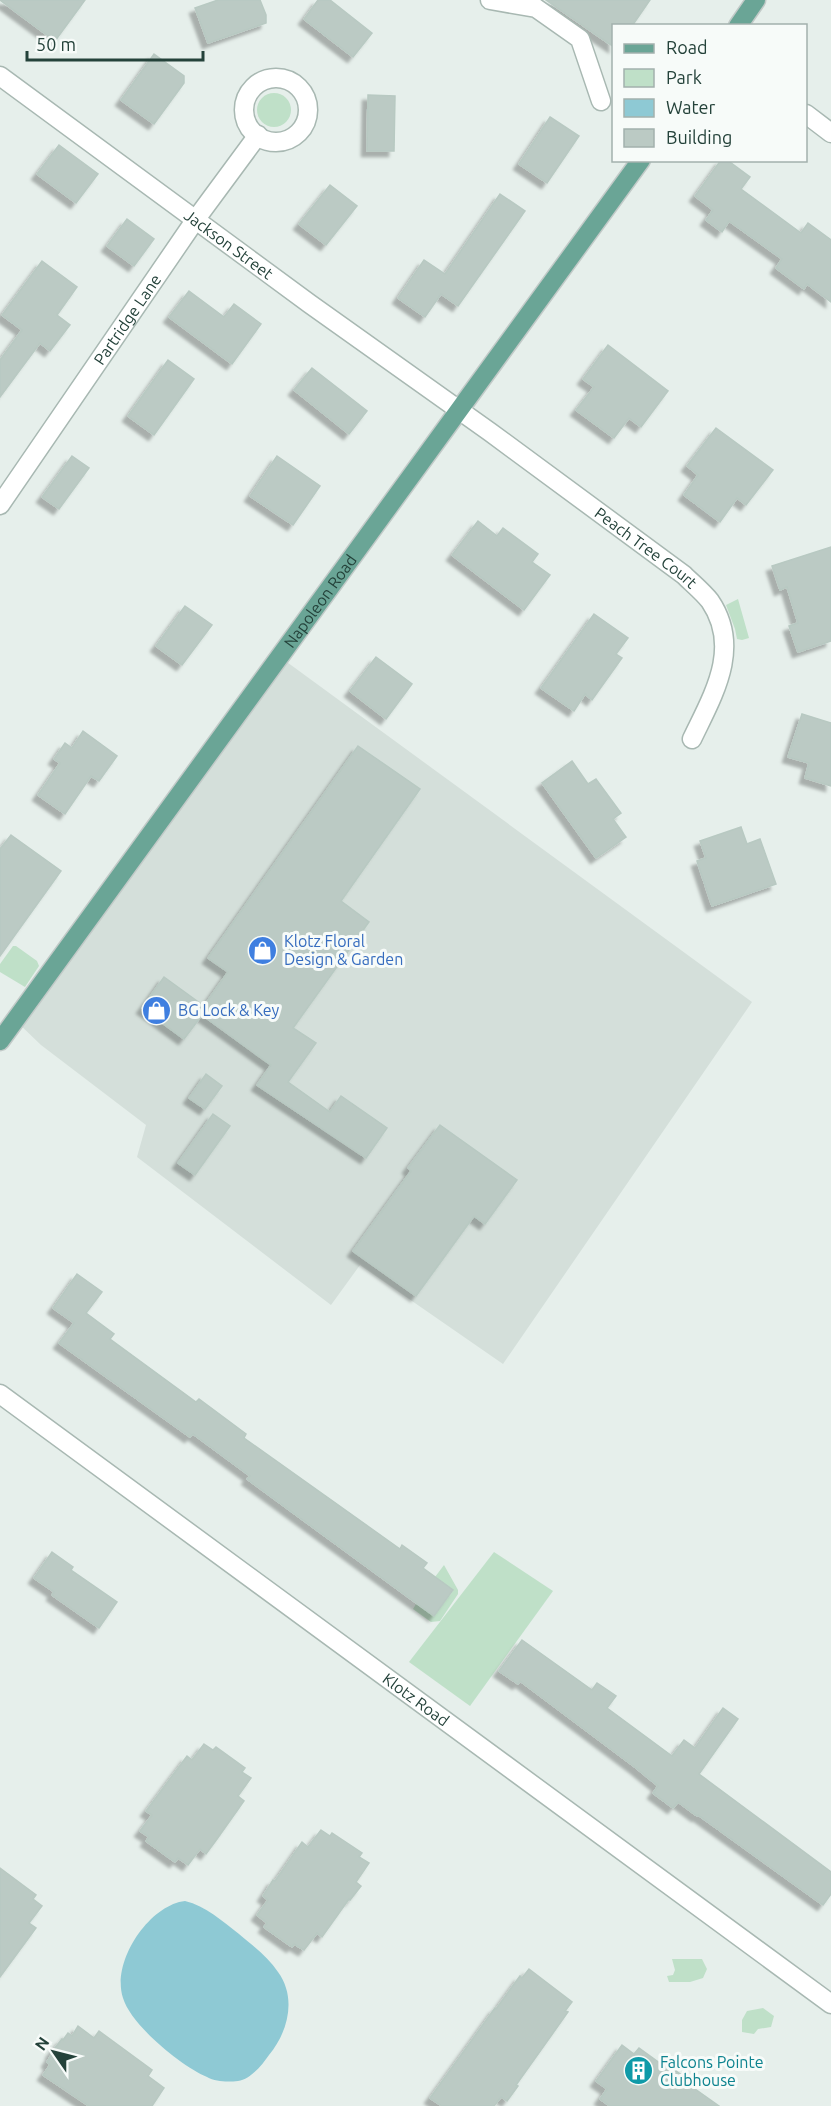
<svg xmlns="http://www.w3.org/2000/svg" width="831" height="2106" font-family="Ubuntu,sans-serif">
	<defs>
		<filter id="shadow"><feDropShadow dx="-5.5" dy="5.5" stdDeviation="1.5" flood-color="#0004"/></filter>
	</defs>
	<rect width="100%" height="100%" fill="#e6efeb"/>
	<path fill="#d4dfda" d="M280,657l472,345 -249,362 -143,-99 -29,40 -194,-148 9,-32 -105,-80 -26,-25z"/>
	<g fill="#bfe0c8">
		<circle cx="274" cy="110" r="17"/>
		<path d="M738,599l11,39 -7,2 -5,-1 -2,-10 -9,-24z"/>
		<path d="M13,946h3l21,15 2,5 -14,21 -25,-15v-8z"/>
		<path d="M494,1552l59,39 -83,115 -61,-44z"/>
		<path d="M444,1565l14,25v4l-18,27 -9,1 -18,-13 3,-5 18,12 19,-25 -18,-14z"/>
		<path d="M672,1959h30l5,10 -4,9 -13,4h-21l-2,-6 6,-1 2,-5z"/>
		<path d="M763,2008l11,8 -3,11 -13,2 -4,5 -12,-2v-12l5,-9z"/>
	</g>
	<path fill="#8ec9d4" d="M185,1901c21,5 37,20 54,33 13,11 29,23 39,38 19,26 10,60 -9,83 -7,10 -18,24 -31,26 -10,1 -22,1 -31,-4 -26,-11 -76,-52 -84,-79 -12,-36 26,-93 62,-97z"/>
	<g fill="#bbcac4" stroke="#b8c9c2" stroke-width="1.5" filter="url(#shadow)">
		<path d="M0,0h85l-30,41z"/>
		<path d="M218,0h42l6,15v8l-58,20 -13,-35z"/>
		<path d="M318,0h12l42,33 -19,24 -49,-38z"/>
		<path d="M546,0h104l-18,26h-18v21z"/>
		<path d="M154,54l30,22v7l-30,41 -33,-24z"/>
		<path d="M368,95l27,1 -1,55h-27z"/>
		<path d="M550,117l29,19 -32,47 -28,-19z"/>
		<path d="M59,145l39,29 -22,29 -39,-29z"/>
		<path d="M721,160h6l23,17 -9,12 60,44 7,-10 23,17v62l-24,-18 -3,5 -28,-21 6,-9 -53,-38 -7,11 -16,-12 7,-10 -18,-14z"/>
		<path d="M330,185l27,21 -31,39 -27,-21z"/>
		<path d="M500,194l25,17 -67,95 -17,-12 -16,23 -27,-19 26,-38 21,14z"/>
		<path d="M127,219l27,20 -20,27 -27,-20z"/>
		<path d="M42,261l35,26 -20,28 13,10 -20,26 -10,-8 -40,54v-37l22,-30 -20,-15z"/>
		<path d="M189,291l35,26 10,-13 27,20 -29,40 -63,-47z"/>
		<path d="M608,345l60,46 -27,36 -12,-9 -15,20 -38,-28 18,-23 -11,-8z"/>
		<path d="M168,360l26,19 -40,56 -26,-19z"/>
		<path d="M312,368l55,43 -18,23 -55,-44z"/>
		<path d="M716,428l57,42 -27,35 -9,-7 -17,24 -36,-27 14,-20 -11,-9z"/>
		<path d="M72,456l17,12 -30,41 -17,-12z"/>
		<path d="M277,456l43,30 -27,39 -43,-29z"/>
		<path d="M478,521l19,15 6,-8 35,26 -6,8 18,13 -26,35 -72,-55z"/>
		<path d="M831,547v94l-33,11 -9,-26 9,-3 -11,-36 -7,3 -8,-24z"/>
		<path d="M185,606l27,19 -30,40 -26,-19z"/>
		<path d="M594,614l34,24 -12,16 6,4 -30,42 -7,-6 -11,17 -33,-23z"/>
		<path d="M376,657l36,27 -26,35 -36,-28z"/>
		<path d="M802,714l29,9v63l-26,-8 4,-15 -21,-6z"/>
		<path d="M83,731l34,25 -18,25 -8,-5 -26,38 -27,-19 22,-32 -6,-4 11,-16 7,5z"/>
		<path d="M358,746l62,43 -79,112 28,21 -76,106 23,15 -28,39 42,30 11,-16 46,32 -21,30 -109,-73 14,-20 -69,-50 -18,24 -42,-31 22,-31 40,29 24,-34 -20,-14z"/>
		<path d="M572,761l16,23 8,-5 25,34 -8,6 13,18 -30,21 -54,-75z"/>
		<path d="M741,827l6,17 13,-5 16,45 -64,22 -15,-45 9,-3 -6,-17z"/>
		<path d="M11,835l50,36 -61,85v-107z"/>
		<path d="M206,1074l16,12 -17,23 -16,-11z"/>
		<path d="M213,1114l17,12 -35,49 -17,-12z"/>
		<path d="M440,1125l77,55 -32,44 -11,-8 -58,80 -63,-45 58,-80 -3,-3z"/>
		<path d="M77,1274l25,18 -16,21 28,21 -4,5 86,63 3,-3 47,35 -2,4 156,111 2,-4 25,18 -4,5 30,22 -19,26 -187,-137 3,-3 -57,-42 -3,3 -131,-94 15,-20 -21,-15z"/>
		<path d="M52,1552l21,15 -2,3 46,32 -18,26 -47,-33 2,-3 -20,-14z"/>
		<path d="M522,1640l70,50 5,-7 19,13 -9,12 65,48 12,-16 11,8 28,-40 15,11 -39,55 132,98v22l-8,11 -125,-90 -1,1 -19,-14 -5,6 -20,-15 5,-7 -22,-18 -116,-87 -2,3 -19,-13z"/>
		<path d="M204,1744l9,6 3,-3 29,21 -3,4 9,6 -13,18 6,5 -27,38 -11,15 -6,-5 -12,16 -10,-7 -3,4 -29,-21 3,-4 -9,-6 12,-16 -6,-4 41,-55 5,4z"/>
		<path d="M321,1830l9,6 2,-3 30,20 -3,4 10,6 -13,19 5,4 -11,14 -1,-1 -27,38 -5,-4 -13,17 -10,-6 -2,3 -28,-20 3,-4 -10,-8 11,-15 -5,-4 10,-16 2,1 27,-39 6,5z"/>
		<path d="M0,1868l36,27 -3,4 9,7 -13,17 7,5 -36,49z"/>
		<path d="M529,1969l43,33 -7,9 3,1 -52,73 2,1 -11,15 -6,-4 -7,9h-52l-12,-8 65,-90 1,1 24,-33 2,2z"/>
		<path d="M78,2026l16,12 5,-7 53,39 -4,6 16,12 -12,18h-63l-46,-31 7,-10 -3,-3 5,-8 -1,-1 11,-14 1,1 5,-7 4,3z"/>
		<path d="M622,2045l12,9 5,-6 25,18 2,-2 17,12 -2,3 38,27h-109l-10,-7 7,-10 -11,-8z"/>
	</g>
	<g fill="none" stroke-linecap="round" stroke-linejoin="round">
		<defs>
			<g id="minor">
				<path d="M490,0l46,8 44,31 21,62"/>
				<path id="s1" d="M0,76l310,228 180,128 194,143c8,8 19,17 26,26 32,47 3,94 -18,138"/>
				<circle cx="276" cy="110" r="32"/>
				<path d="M806,114l25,19"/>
				<path id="s2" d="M0,505l196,-286 62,-84"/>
				<path id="s3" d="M0,1394l831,610"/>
			</g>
			<g id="major">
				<path d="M738,26l18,-26"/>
				<path id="s4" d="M0,1041l641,-881"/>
			</g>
		</defs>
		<use href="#minor" stroke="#a8b8b2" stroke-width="21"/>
		<use href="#major" stroke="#c2cac8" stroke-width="21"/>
		<use href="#minor" stroke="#fff" stroke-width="18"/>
		<use href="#major" stroke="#6aa596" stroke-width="18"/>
	</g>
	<defs>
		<symbol id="shop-disc" viewBox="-11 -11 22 22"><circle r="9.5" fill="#3f7fe0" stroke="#f7fbf9"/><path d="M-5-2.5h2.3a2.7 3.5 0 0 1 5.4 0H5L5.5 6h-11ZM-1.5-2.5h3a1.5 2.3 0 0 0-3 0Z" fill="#fff"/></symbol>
		<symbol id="building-disc" viewBox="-11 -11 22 22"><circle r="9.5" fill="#0f9aa8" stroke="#f7fbf9"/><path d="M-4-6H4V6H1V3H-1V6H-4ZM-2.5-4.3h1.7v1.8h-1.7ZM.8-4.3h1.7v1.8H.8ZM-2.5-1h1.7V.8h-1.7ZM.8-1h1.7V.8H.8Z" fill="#fff"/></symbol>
	</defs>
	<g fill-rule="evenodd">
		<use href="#shop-disc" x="246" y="934" width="33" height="33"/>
		<use href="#shop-disc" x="140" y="994" width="33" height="33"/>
		<use href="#building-disc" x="622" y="2054" width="33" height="33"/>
	</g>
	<g text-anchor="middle" stroke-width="6" stroke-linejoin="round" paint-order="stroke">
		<g font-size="16" fill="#24423a" stroke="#f7fbf9">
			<text dy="6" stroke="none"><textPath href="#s1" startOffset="284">Jackson Street</textPath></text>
			<text dy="6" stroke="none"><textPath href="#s2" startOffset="225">Partridge Lane</textPath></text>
			<text dy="6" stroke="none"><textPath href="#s1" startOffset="800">Peach Tree Court</textPath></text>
			<text dy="6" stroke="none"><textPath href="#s4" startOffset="544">Napoleon Road</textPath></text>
			<text dy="6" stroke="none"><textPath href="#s3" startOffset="516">Klotz Road</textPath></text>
		</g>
		<g font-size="16" fill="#366cbe" stroke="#f7fbf9" text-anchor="start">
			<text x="284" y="947">Klotz Floral<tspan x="284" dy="18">Design &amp; Garden</tspan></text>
			<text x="178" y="1016">BG Lock &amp; Key</text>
		</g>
		<g font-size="16" fill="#0d838f" stroke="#f7fbf9" text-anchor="start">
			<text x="660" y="2068">Falcons Pointe<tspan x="660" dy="18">Clubhouse</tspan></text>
		</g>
	</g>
	<rect x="612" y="24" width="195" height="138" fill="#f7fbf9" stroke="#a3b1ad" stroke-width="1.5"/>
	<rect x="624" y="44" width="30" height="9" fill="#6aa596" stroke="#a3b1ad" stroke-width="1.5"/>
	<text x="666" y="54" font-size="18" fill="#24423a">Road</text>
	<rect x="624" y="69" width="30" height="18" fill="#bfe0c8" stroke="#a3b1ad" stroke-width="1.5"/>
	<text x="666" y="84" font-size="18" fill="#24423a">Park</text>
	<rect x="624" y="99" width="30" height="18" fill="#8ec9d4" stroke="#a3b1ad" stroke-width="1.5"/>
	<text x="666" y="114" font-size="18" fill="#24423a">Water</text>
	<rect x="624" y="129" width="30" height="18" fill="#bbcac4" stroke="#a3b1ad" stroke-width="1.5"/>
	<text x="666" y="144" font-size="18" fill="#24423a">Building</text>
	<g transform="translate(54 2052) rotate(305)" stroke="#f7fbf9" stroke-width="4.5" paint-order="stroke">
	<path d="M0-4.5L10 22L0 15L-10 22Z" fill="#24423a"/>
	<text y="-9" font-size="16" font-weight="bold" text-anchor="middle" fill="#24423a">N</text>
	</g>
	<path d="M27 51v9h176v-9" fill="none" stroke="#24423a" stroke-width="3"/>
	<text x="36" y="51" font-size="18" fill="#24423a" stroke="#f7fbf9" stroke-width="4.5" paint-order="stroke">50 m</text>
</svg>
